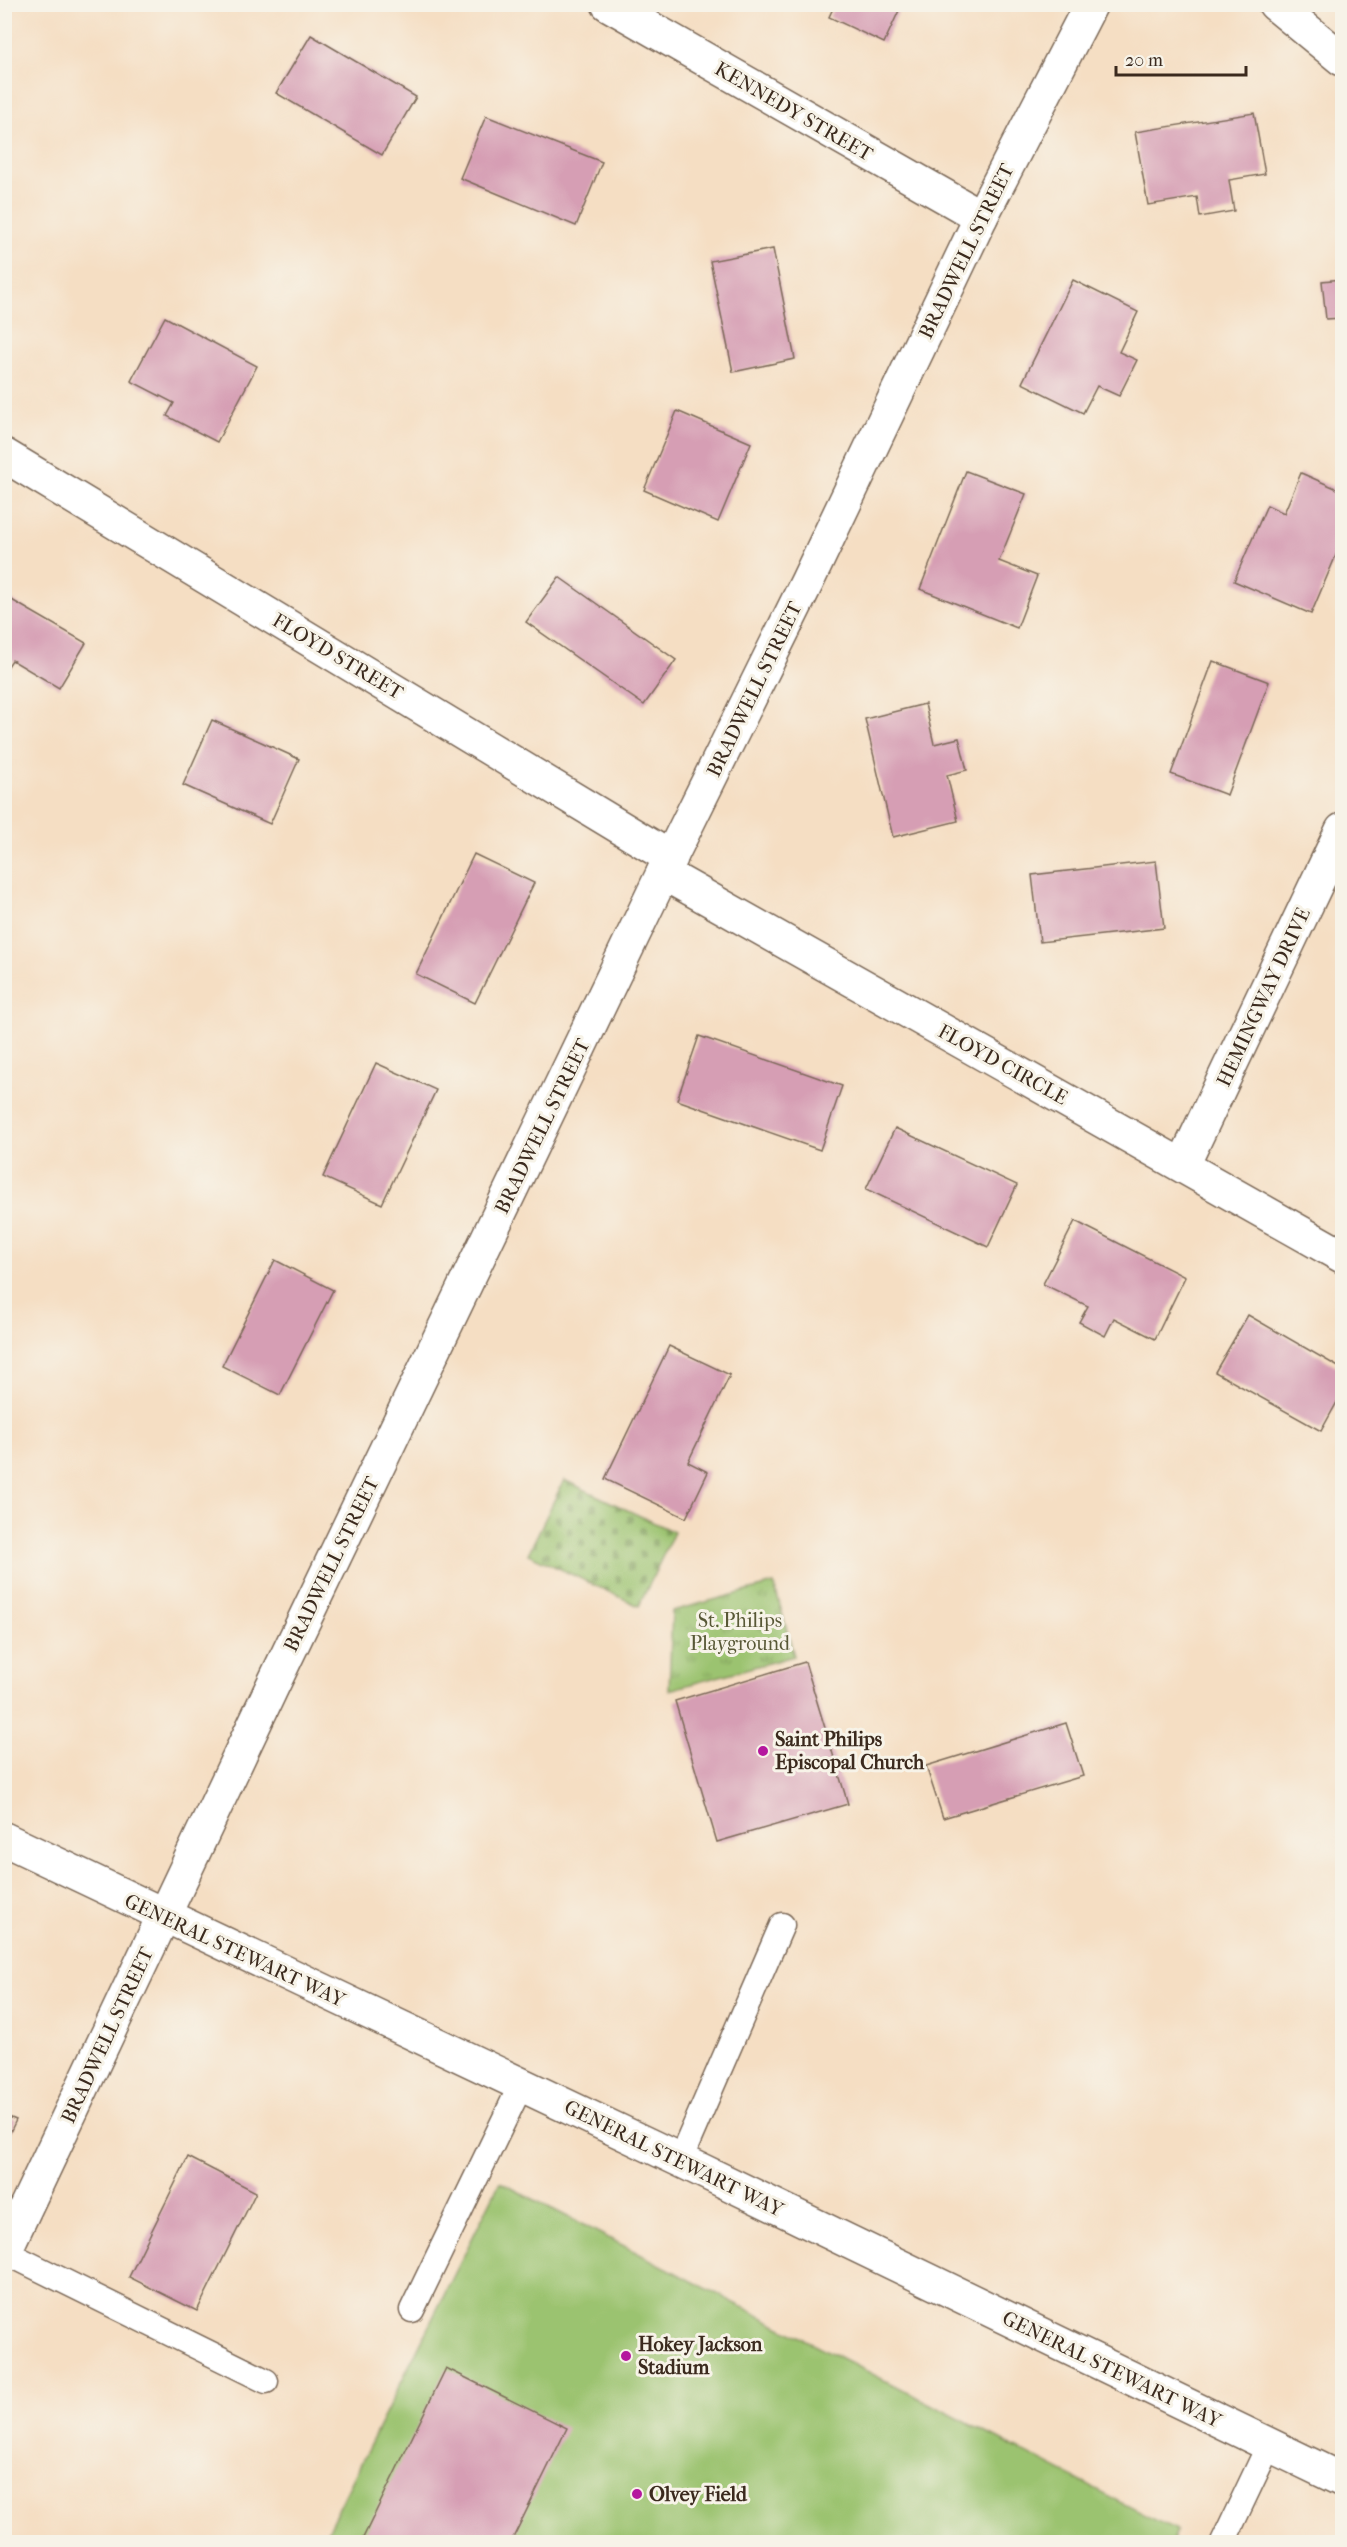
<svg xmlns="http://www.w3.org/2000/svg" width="1347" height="2547" font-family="'IM FELL French Canon',serif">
	<defs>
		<pattern id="cemetery-stones" width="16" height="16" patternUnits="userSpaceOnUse" patternTransform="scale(1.5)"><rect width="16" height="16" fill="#9bc36f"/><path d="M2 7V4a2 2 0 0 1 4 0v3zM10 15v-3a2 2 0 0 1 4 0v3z" fill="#809f5b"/></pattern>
		<pattern id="park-tufts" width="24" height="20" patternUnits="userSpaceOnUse" patternTransform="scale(1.5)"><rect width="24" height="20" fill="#9bc36f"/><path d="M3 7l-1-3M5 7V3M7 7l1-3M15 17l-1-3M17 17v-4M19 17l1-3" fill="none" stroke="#809f5b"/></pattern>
	</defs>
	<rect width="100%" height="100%" fill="#f7f3e8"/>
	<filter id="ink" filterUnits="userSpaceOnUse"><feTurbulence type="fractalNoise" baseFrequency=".0167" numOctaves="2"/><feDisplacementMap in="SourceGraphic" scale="12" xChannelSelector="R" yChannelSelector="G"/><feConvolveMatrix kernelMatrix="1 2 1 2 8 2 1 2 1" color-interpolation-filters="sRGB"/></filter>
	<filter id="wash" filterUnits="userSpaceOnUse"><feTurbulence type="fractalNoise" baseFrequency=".008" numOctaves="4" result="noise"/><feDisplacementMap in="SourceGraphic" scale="24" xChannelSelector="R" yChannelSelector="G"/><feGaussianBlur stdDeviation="1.35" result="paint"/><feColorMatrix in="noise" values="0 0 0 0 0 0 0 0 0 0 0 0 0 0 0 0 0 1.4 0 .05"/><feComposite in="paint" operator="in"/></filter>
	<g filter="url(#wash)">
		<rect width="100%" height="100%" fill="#f5dec3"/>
		<path fill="#9bc36f" stroke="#6b7646" stroke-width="1.5" d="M500,2182l677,349 -4,11h-851z"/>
		<path fill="url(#cemetery-stones)" stroke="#6b7646" stroke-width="1.5" d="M564,1480l110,52 -35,74 -111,-52z"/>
		<path fill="url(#park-tufts)" stroke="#6b7646" stroke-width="1.5" d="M774,1584l20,72 -125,34 3,-79z"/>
		<g id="blocks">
			<g fill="#d69eb4">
				<path d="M835,4h67l-18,39 -55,-26z"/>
				<path d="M311,35l105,62 -34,58 -106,-62z"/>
				<path d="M1254,113l11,61 -36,6 5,31 -34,6 -3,-20 -49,8 -13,-73z"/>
				<path d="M486,116l116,46 -26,64 -116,-48z"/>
				<path d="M773,249l22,110 -62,13 -23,-111z"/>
				<path d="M1342,279v39l-16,1 -4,-38z"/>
				<path d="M1073,280l65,32 -19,40 18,8 -18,36 -22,-10 -14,27 -61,-30z"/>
				<path d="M165,317l92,49 -40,76 -50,-26 7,-13 -43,-22z"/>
				<path d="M677,411l74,32 -33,79 -74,-32z"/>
				<path d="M966,471l60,23 -27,67 38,15 -20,52 -97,-39z"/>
				<path d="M1301,473l41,18v50l-31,73 -77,-33 33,-76 17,8z"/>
				<path d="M559,577l117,83 -32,45 -118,-83z"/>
				<path d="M10,599l76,44 -27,45 -47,-28 -8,12v-64z"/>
				<path d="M1213,661l56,21 -42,113 -56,-21z"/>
				<path d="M925,704l9,40 25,-6 8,32 -20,5 11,46 -65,16 -28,-118z"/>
				<path d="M212,720l87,39 -29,65 -87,-39z"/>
				<path d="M474,854l60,29 -59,120 -59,-29z"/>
				<path d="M1156,861l8,67 -124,14 -8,-67z"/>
				<path d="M699,1036l143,50 -22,64 -143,-50z"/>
				<path d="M376,1063l60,27 -54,114 -59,-27z"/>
				<path d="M895,1128l122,57 -29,62 -122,-58z"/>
				<path d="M1075,1221l110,56 -30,62 -41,-21 -9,18 -26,-14 9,-16 -45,-22z"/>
				<path d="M275,1260l58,30 -53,105 -58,-29z"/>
				<path d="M1248,1315l94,54v24l-21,38 -106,-59z"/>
				<path d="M669,1346l61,29 -42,87 20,10 -22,46 -81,-39z"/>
				<path d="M805,1662l43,142 -131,38 -42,-141z"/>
				<path d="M1066,1723l17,53 -140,42 -17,-52z"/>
				<path d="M4,2115l12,5 -12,25z"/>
				<path d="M188,2157l68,35 -59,119 -68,-34z"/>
				<path d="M446,2368l121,60 -56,114h-150z"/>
			</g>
		</g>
	</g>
	<g filter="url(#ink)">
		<use href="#blocks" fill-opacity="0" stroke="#7c6958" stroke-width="1.5"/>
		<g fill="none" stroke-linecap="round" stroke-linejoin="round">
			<defs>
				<g id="lane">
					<path d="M680,2160l102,-235"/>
					<path d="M5,2252l261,129"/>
					<path d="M412,2310l109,-225"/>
					<path d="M1223,2542l46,-97"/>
				</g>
				<g id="street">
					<path d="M608,4l373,213"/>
					<path d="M1275,4l67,55"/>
					<path d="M4,455l667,403"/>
					<path d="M663,873l679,383"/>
					<path d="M1183,1165l159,-335"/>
				</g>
				<path id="secondary" d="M4,2253l267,-564 392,-816 144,-291 174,-365 110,-213"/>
				<path id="primary" d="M4,1839l676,321 662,320"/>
			</defs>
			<use href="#lane" stroke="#7c6958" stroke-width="27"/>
			<use href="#street" stroke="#7c6958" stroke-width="36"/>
			<use href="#secondary" stroke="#7c6958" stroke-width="36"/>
			<use href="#primary" stroke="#7c6958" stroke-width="36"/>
			<use href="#lane" stroke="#fff" stroke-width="24"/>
			<use href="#street" stroke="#fff" stroke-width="33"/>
			<use href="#secondary" stroke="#fff" stroke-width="33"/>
			<use href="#primary" stroke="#fff" stroke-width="33"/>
		</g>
	</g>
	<g fill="#b5179e" stroke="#f7f3e8" stroke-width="2">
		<circle cx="763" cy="1751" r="6"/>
		<circle cx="626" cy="2356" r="6"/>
		<circle cx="637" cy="2494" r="6"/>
	</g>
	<g text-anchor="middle" stroke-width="6" stroke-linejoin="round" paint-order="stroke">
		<g font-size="20" fill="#3b2a1e" stroke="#f7f3e8">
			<text transform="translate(794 111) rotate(30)" y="7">KENNEDY STREET</text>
			<text transform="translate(966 251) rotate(-64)" y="7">BRADWELL STREET</text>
			<text transform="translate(338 656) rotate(31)" y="7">FLOYD STREET</text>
			<text transform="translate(754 689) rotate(-64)" y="7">BRADWELL STREET</text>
			<text transform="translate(1263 997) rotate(-65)" y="7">HEMINGWAY DRIVE</text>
			<text transform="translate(1003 1064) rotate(29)" y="7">FLOYD CIRCLE</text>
			<text transform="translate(542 1126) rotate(-64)" y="7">BRADWELL STREET</text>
			<text transform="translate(331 1564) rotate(-64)" y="7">BRADWELL STREET</text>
			<text transform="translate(235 1950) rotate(25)" y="7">GENERAL STEWART WAY</text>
			<text transform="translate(107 2035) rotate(-65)" y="7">BRADWELL STREET</text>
			<text transform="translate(674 2158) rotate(26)" y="7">GENERAL STEWART WAY</text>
			<text transform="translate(1112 2369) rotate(26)" y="7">GENERAL STEWART WAY</text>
		</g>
		<g font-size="20" fill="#585836" stroke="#f7f3e8">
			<text x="740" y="1627">St. Philips<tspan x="740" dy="23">Playground</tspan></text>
		</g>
		<g font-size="20" font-weight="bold" fill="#3b2a1e" stroke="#f7f3e8" text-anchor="start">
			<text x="775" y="1746">Saint Philips<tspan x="775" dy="23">Episcopal Church</tspan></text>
			<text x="638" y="2351">Hokey Jackson<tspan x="638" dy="23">Stadium</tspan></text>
			<text x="649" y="2501">Olvey Field</text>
		</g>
	</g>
	<rect width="1347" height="2547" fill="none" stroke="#f7f3e8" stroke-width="24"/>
	<path d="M1116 66v9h130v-9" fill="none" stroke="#3b2a1e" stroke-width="3"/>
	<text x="1125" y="66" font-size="18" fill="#3b2a1e" stroke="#f7f3e8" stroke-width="4.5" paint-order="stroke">20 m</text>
</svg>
